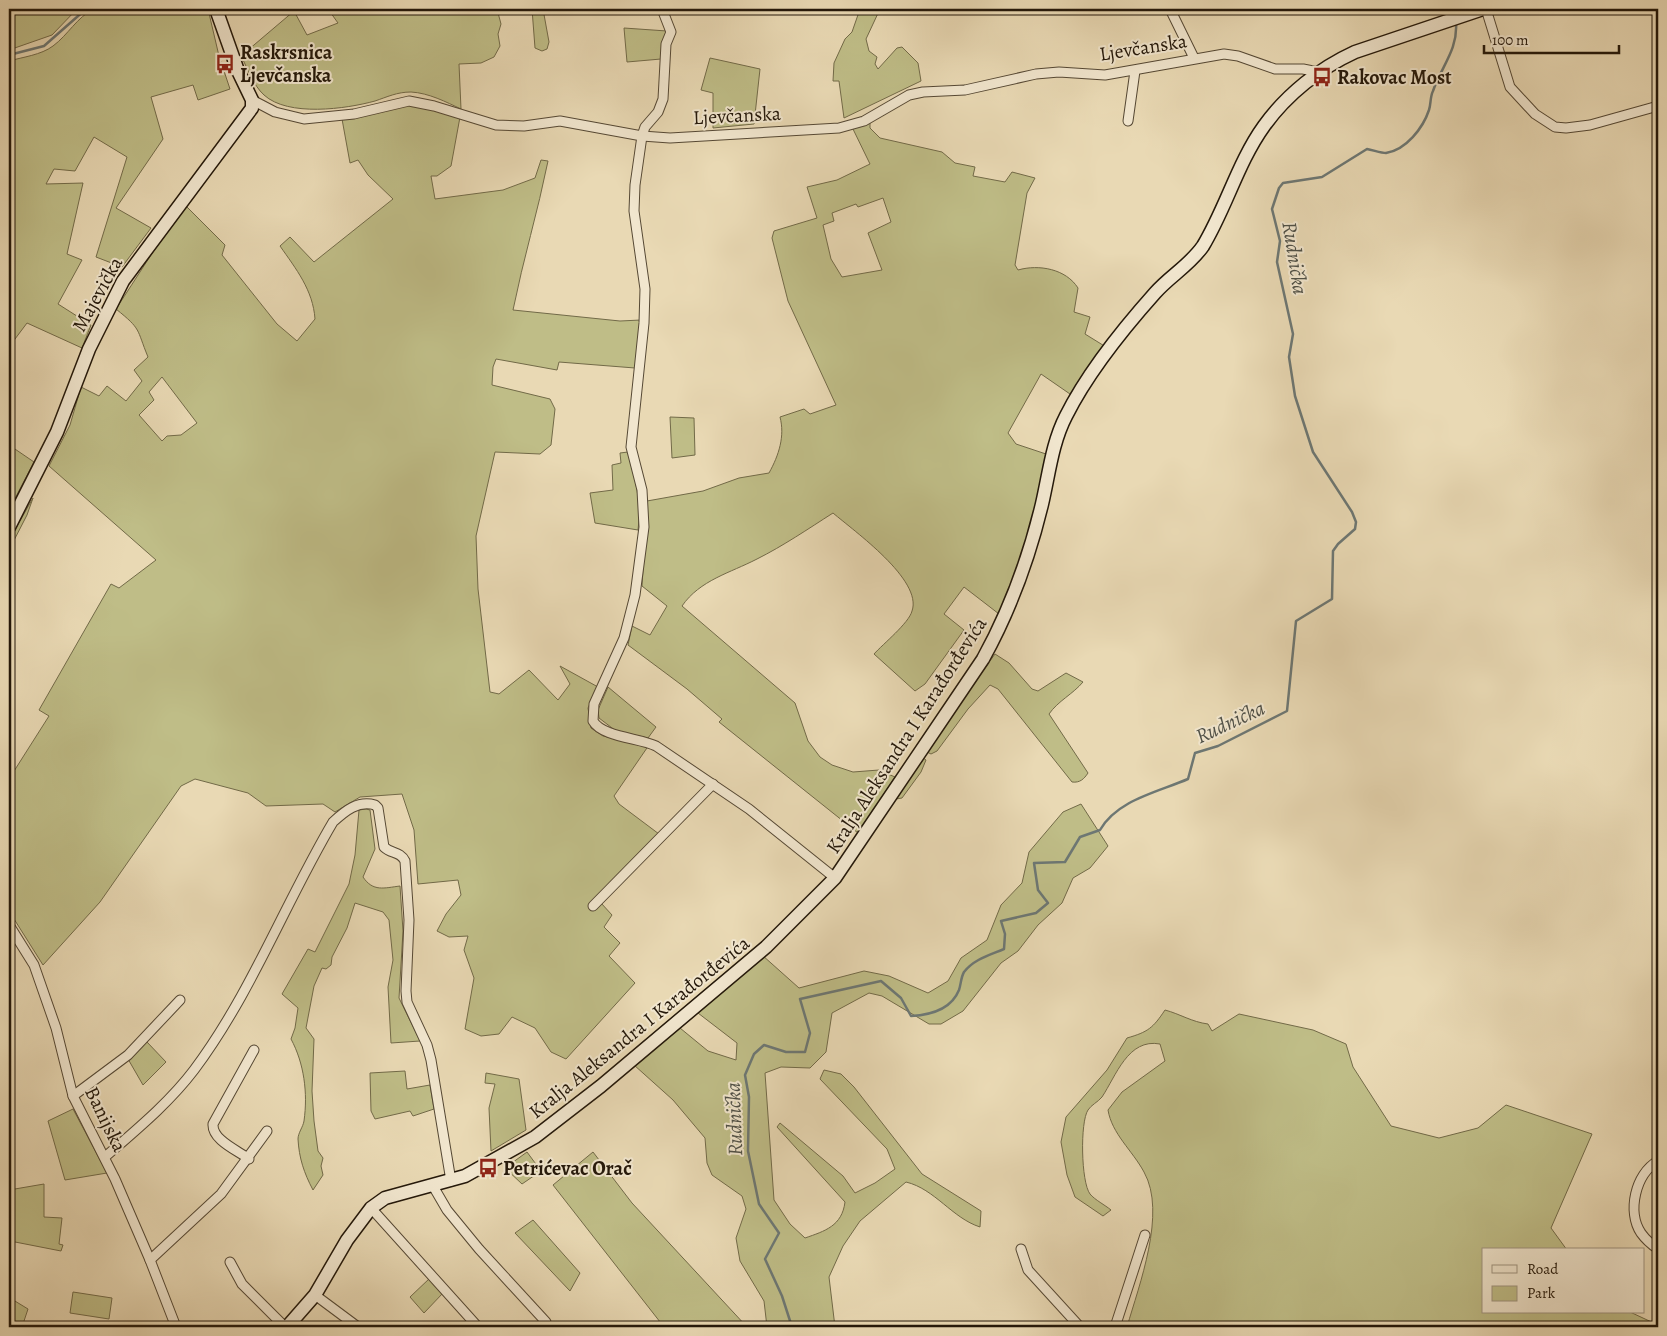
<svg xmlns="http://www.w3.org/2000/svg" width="1667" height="1336" font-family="Alegreya,serif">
	<rect width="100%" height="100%" fill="#e9d9b4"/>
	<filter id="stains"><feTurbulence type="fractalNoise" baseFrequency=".004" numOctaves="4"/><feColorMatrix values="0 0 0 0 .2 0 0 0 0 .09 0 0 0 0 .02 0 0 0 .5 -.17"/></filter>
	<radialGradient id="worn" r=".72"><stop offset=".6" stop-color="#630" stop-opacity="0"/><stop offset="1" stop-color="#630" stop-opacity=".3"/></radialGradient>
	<g fill="#bfbd87" stroke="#726a48" fill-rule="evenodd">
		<path d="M9,9h68l-25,26 -43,15z"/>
		<path d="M94,9h114l11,47 11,33 -32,11 -5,-15 -42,12 12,42 -47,69 35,20 -29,39 -26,-10 31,-100 -33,-20 -19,34 -21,-2 -8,15 37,-1 -16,71 15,6 -24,44 33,21 -9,23 -55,-25 -18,24v-286c14,-4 32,-6 44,-15 15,-11 24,-29 41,-37z"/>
		<path d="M328,9h169l4,15 -3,10 2,12 -6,11 -13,6 -22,1 2,45c-15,-7 -32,-16 -50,-17 -14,0 -24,5 -36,9 -29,8 -87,16 -111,-6 -11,-10 -16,-26 -23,-39l53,-45 13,24 31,-12z"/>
		<path d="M532,9h11l6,33 -2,7 -5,2 -7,-3z"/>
		<path d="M860,9h20l-14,30 3,12 8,6 -2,7 3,5 19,-21 5,-1 16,16 3,18 -77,37 -5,-37h-6l1,-18 11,-24 7,-7z"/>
		<path d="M624,28l43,3 -6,28 -34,3z"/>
		<path d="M710,58l50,11 -6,55 -41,4v-35l-12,-3z"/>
		<path d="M411,104l49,13 -9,49 -14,10h-6l4,23 68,-9 32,-12 6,-18 7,1c-10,50 -25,99 -35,149l107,11 21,-1 -6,48 -76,-6 -2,8 -61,-11 -3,8 -1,18 58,14 5,10 -4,36 -11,9 -45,-2 -19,84 2,53 12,103 9,2 30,-24 29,30 12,-16 -10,-18 38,21 -10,21 3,20 12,8 46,9 -35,51 5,8 40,30 -70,73 4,4 8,-8 11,12 -8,12 16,16 -11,13 26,27 -69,76 -15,-7 -16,-24 -23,-11 -13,17 -18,2 -16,-7 9,-51 -10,-28 4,-14 -19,1 -12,-6 9,-17 15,-19 -3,-15 -40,4 -4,-54 -12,-36 -42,3 -25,15 -12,-8 -57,2 -18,-13 -53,-14 -14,7 -81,116 -57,63 -34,-54v-132l40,-63 -10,-6 72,-126 8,4 37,-28 -107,-94 21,-41 11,-38 18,9 8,-10 19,15 16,-20 -8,-11 14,-13c-12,-29 -6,-27 -32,-48l68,-105 41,41 -3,10 55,69 20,17 18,-22c-2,-29 -19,-50 -35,-73l10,-9 24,25 79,-63 -25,-24 -10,-15 -8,3 -8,-44zM162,377l35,46 -16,12 -14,1 -5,5 -23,-26 15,-15 -5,-8z"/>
		<path d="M870,120v8l10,10 62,14 13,11 20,4 -2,9 32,6 7,-10 23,6 -8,15 -12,72 3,5c21,-6 48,-1 60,18l-4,24 16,5 -5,17 21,13 -36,47 -29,-20 -33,59 8,11 30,10 -13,65 -17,53 -17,42 -35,-27 -20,27 20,16 -39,54 -10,7 -41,-37c9,-10 35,-31 38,-43 11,-31 -58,-80 -79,-98 -25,16 -50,33 -76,46 -27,14 -57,21 -75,47l113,97 13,38 12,16 12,8 21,7 26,-2 16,7 -37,56 -139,-111 3,-3 -35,-30 -59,-44 4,-19 18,9 17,-29 -25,-20 5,-85 56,-10 36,-13 30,-5c10,-18 16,-37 11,-56l24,-8 6,5 26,-9 -48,-104 -16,-63 2,-7 43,-13 -10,-31 30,-7 33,-16 -18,-37zM883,198l8,24 -23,11 14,37 -40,7 -11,-18 -8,-34 11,-4 -2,-8 24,-9 2,3z"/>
		<path d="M670,417l24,1 1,37 -23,3z"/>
		<path d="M12,447l22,15 -25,48v-57z"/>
		<path d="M628,452c7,25 14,52 10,78l-43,-7 -5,-30 23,-3 -1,-25 9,-2 -1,-10z"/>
		<path d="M33,498l-6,17 -18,35v-10z"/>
		<path d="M995,654l14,9 23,26 6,2 28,-18 17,9c-10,12 -25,19 -34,32l39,59c-4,6 -8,10 -16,9l-74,-93 -8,-4 -22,24 -31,42 -6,3 -6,-3z"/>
		<path d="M608,687l48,40 -8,11 -32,-7 -17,-13 -1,-8z"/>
		<path d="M922,757l4,3 -5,12 -19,26 -6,1z"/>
		<path d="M1081,804l27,42 -18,22 -17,10 -11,25 -24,22 -20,26 -17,12 -38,48 -22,13h-12l-47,-28 -13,-3 -37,20 -6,39 -16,16 -29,-1 -16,6 9,127 16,24 15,14c20,-7 37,-12 40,-36l-68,-75 3,-4 63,53 12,17 20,-10 20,-14 -8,-20 -67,-70 4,-9 17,4 13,13 68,87 59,37 -1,16c-28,-9 -45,-38 -74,-45l-46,39 -17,25 -14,31 6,50h-68l-3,-26 -24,-40 -4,-23 10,-29 -4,-13 -30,-21 -5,-12 -2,-25 -32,-38 -39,-35 46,-37 28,23 28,9 1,-17 -39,-30 64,-58 37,33 65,-17 25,5 39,17 20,-12 13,-23 26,-18 14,-35 21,-22 7,-31 34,-40z"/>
		<path d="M366,809l4,1 5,39 -12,28c10,15 21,11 37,9l3,45 -4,67 21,43 -29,2 -3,-56 5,-27 -4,-40 -6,-8 -28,-9 -8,25 -15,29 -1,8 -5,4 -4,-1 -8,18 -8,42 8,11 -2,52 2,30 4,30 5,7 -2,8 2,9 -10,15c-9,-17 -14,-32 -15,-51 0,-6 5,-12 6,-18 4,-28 0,-58 -13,-82l4,-11 3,-20 -16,-14 26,-45 7,3 34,-68 6,-29 4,-45z"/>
		<path d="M1165,1010c15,4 27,12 43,14l4,7 27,-17 74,16 33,14 7,23 38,59 48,12 39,-10 28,-23 86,29 -41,94 16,22h-84v62h147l28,13v2h-531c12,-42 40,-114 17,-155 -12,-22 -32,-38 -36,-62l14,-18 43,-31 -5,-17c-32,-6 -44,32 -58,53 -4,5 -11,8 -14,13 -8,12 -7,72 2,84 5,6 15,11 21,16l-8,6 -28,-19 -8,-22 -6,-33 5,-25 41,-47 20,-32c21,-6 26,-10 38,-28z"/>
		<path d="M147,1042l19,20 -23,23 -15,-26z"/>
		<path d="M405,1071l2,18 23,-4 4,24 -21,7 -3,-5 -35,8 -4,-8 -1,-38z"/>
		<path d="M486,1073l33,6 7,51 -35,21 -2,-43 6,-24 -10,-1z"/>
		<path d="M73,1109l34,64 -42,7 -17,-59z"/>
		<path d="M527,1152l14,19 -19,13 -17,-16z"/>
		<path d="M593,1152l39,51 115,124h-83l-111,-142z"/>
		<path d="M44,1184v33l18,1 -3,26 4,1 -2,6 -51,-10v57l18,11 -6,18h-13v-137z"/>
		<path d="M533,1220l47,53 -10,18 -55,-58z"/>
		<path d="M430,1278l13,15 -19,20 -14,-16z"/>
		<path d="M73,1292l39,6 -3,21 -39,-6z"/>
	</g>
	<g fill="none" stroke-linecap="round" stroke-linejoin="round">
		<g stroke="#6d7773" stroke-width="2.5">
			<path d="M9,55l35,-9 42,-37"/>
			<path d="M792,1327l-10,-31 -17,-37 14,-26 -20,-29 -11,-53 1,-54 -4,-22 9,-21 10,-9 22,7h19l5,-19 -10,-34 81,-18 20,17 10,18c19,-1 40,-6 48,-26 2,-6 2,-13 5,-18 10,-13 26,-17 40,-23l1,-15 -4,-13 35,-8 12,-10 -10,-13 -4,-27 31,-1 15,-25 20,-7c17,-30 58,-38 88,-51l7,-26 23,-7 69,-35 9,-90 36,-22 1,-48 5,-7 17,-15 1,-7 -4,-10 -39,-60 -18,-56 -6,-39 4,-23 -16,-72 3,-21 -8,-32 7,-21 4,-5 39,-6 45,-28c6,1 14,4 19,4 20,-3 37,-25 43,-43 2,-6 1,-13 4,-19 8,-24 25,-41 23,-68"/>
		</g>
		<defs>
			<g id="street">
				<path d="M662,9l9,23 -5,12 -3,55 -5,13 -13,15 -3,9 -7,49 -1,26 11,78 -1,34 -13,124 11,43 2,37 -9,68 -11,43 -30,66 -1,17c9,16 47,17 63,25l93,63 86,69"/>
				<path d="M1170,9l24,49"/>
				<path d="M1486,9l24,78 25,27 20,13 11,1 24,-3 68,-19"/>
				<path d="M252,100l23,12 29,7 50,-5 55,-13 25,5 62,19 28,1 36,-5 82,15 28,2 169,-10 25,-7 45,-26 14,-3 42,-2 71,-16 23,-2 46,3 119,-21 14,2 37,13h28l15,3"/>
				<path d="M1128,121l7,-50"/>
				<path d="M593,906l120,-122"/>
				<path d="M9,925l25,40 22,63 17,68 42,83 35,81 26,67"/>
				<path d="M73,1096l55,-41 52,-55"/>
				<path d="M105,1157c31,-27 64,-54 89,-87 57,-76 91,-167 139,-248 12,-11 25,-22 42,-17l3,3 6,39c7,7 16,4 21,14l4,59 -3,71 1,11 20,43 4,15 20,121"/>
				<path d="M249,1159c-12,-9 -37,-19 -36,-35l41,-74"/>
				<path d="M1658,1161c-23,13 -31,51 -17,72 5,7 11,12 17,16"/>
				<path d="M433,1186l14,24 32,39 67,73"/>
				<path d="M371,1208l107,119"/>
				<path d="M1021,1249l7,21 52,57"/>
				<path d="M150,1260l71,-66 46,-63"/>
				<path d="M230,1262l12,22 43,43"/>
				<path d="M315,1295l43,32"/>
				<path d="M1115,1327l30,-92"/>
			</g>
			<g id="secondary">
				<path d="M9,527l48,-95 32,-83 34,-68 129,-173v-8l-14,-29 -22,-62"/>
				<path d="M287,1327l28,-32 32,-55 24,-32 14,-10 80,-22 70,-39 66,-51 165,-139 69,-69 148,-219c27,-49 46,-101 59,-155 7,-30 10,-61 24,-88 22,-44 56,-86 89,-123 15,-17 35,-28 48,-47 23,-38 35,-84 61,-120 23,-32 56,-58 91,-74l128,-43"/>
			</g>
		</defs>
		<use href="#street" stroke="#554834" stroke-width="11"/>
		<use href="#secondary" stroke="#24180a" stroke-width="15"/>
		<use href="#street" stroke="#f1e6ce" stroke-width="9"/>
		<use href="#secondary" stroke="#f1e6ce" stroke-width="12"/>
	</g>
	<defs>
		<symbol id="bus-bare" viewBox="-9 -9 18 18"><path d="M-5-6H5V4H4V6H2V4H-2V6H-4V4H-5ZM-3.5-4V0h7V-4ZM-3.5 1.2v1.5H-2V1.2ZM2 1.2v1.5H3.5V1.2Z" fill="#8f2418" stroke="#f1e6ce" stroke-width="2.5" paint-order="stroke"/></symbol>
	</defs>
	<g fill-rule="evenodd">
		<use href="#bus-bare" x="211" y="50" width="28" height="28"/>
		<use href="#bus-bare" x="1308" y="63" width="28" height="28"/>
		<use href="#bus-bare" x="474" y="1154" width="28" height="28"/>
	</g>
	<g text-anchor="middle" stroke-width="4" stroke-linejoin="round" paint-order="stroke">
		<g font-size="20" fill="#24180a" stroke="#f1e6ce">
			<text transform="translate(1143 47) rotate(-9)" y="7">Ljevčanska</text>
			<text transform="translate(737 115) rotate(-3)" y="7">Ljevčanska</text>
			<text transform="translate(97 294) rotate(-61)" y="7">Majevička</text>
			<text transform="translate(906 735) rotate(-57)" y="7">Kralja Aleksandra I Karađorđevića</text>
			<text transform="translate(639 1027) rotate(-39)" y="7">Kralja Aleksandra I Karađorđevića</text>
			<text transform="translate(106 1119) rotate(64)" y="7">Banijska</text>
		</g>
		<g font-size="20" font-weight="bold" fill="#24180a" stroke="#f1e6ce" text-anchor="start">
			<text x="240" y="59">Raskrsnica<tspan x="240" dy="23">Ljevčanska</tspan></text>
			<text x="1337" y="84">Rakovac Most</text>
			<text x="503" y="1175">Petrićevac Orač</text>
		</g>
		<g font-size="21" font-style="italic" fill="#4f5047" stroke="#f1e6ce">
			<text transform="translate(1295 258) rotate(81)" y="7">Rudnička</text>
			<text transform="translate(1230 722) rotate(-25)" y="7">Rudnička</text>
			<text transform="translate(734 1119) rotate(-92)" y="7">Rudnička</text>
		</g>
	</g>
	<rect width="1667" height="1336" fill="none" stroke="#e9d9b4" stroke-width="30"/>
	<rect x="10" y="10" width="1647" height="1316" fill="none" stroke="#24180a" stroke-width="2.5"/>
	<rect x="15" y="15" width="1637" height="1306" fill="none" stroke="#24180a"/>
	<rect x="1482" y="1248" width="162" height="65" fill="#f1e6ce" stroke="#9f9480"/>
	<rect x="1492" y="1265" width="25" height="8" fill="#f1e6ce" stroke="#9f9480"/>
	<text x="1527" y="1274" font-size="15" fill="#24180a">Road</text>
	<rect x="1492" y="1286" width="25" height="15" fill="#bfbd87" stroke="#9f9480"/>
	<text x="1527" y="1298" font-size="15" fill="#24180a">Park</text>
	<path d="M1484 45v8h135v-8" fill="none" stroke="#24180a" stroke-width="2.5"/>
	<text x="1492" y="45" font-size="15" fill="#24180a" stroke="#f1e6ce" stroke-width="4" paint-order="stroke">100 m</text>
	<rect width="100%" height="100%" filter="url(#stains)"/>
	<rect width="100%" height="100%" fill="url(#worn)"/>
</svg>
